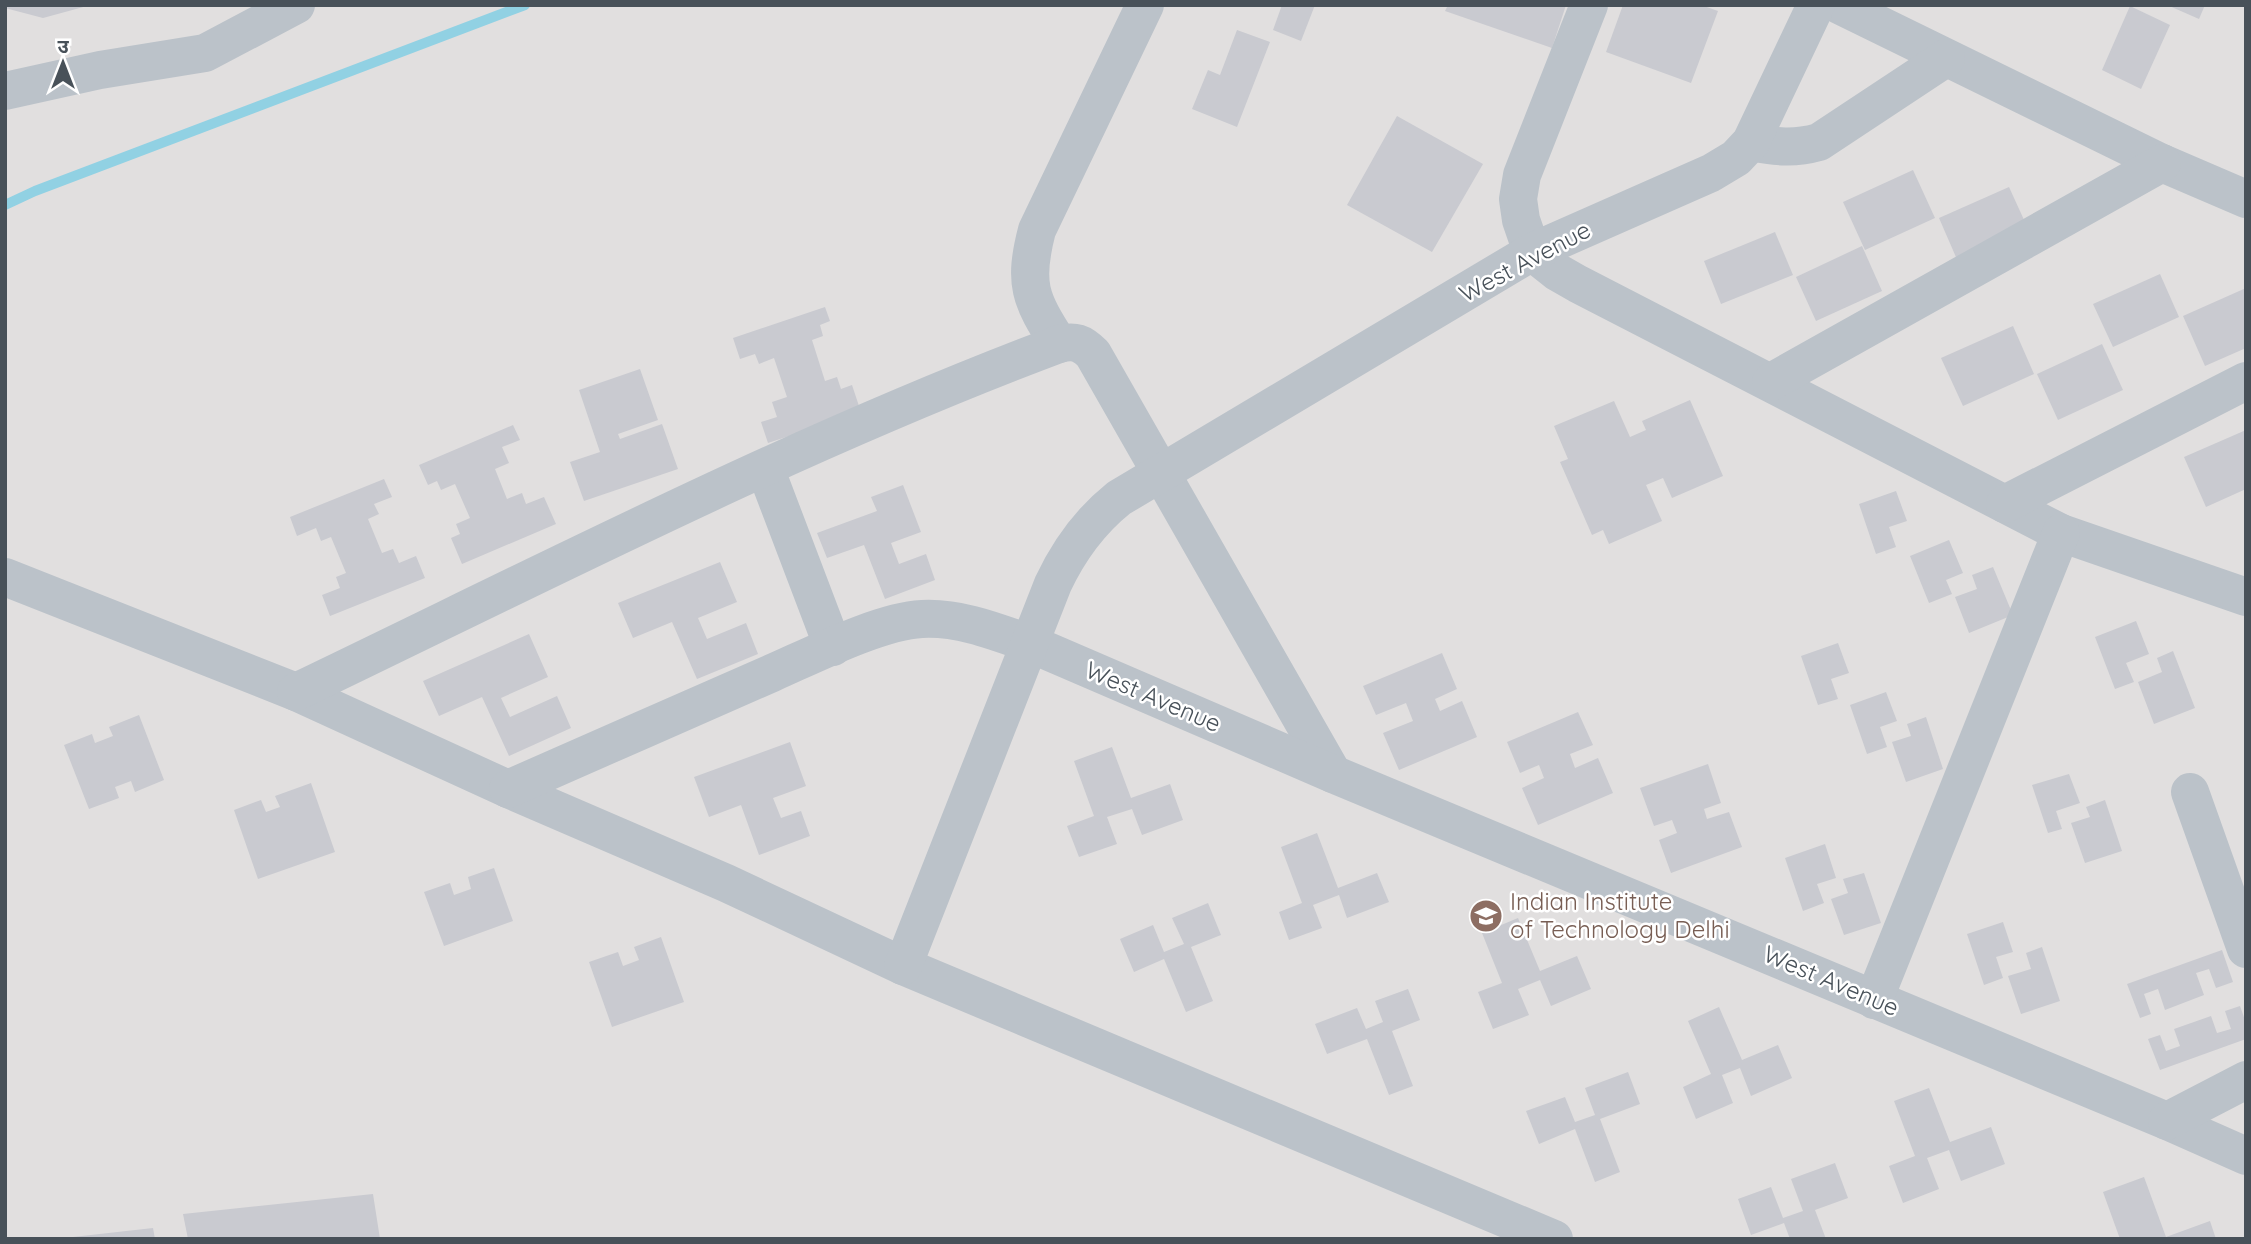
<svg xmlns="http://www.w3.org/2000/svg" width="2251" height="1244" font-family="Quicksand,'Noto Sans Devanagari',sans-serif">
	<rect width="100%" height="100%" fill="#f0eeee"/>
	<rect fill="#e1dfdf" x="5" y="5" width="2241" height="1234"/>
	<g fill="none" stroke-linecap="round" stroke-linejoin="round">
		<path stroke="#91d1e3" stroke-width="10" d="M5,205l30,-14 490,-186"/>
	</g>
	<g fill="#c9cad0">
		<path d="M5,5h82v1l-44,12 -38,-10z"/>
		<path d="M1282,5h33l-14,36 -28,-11z"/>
		<path d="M1448,5h118l-14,43 -107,-37z"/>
		<path d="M1623,5h78l17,6 -27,72 -85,-31z"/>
		<path d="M2167,5h38l-6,14z"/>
		<path d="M2130,6l40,19 -29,64 -39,-19z"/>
		<path d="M1237,30l33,12 -33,85 -45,-18 16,-39 12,5z"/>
		<path d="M1397,116l86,48 -51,88 -85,-47z"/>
		<path d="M1913,170l22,48 -70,32 -22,-48z"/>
		<path d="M2009,187l21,46 -71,31 -20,-46z"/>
		<path d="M1775,232l18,43 -72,29 -17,-43z"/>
		<path d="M1862,246l20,45 -66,30 -20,-44z"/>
		<path d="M2160,274l19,43 -66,30 -20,-43z"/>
		<path d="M2246,288v60l-41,18 -22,-50z"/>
		<path d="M825,307l5,14 -10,4 3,11 -11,4 13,41 12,-4 4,12 11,-4 9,27 -93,31 -7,-21 16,-5 -5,-15 15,-5 -13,-39 -15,6 -4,-10 -15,5 -7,-21z"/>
		<path d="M2013,326l21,48 -71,32 -22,-48z"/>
		<path d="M2102,344l21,46 -65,30 -21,-46z"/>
		<path d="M640,369l18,51 -40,14 2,5 42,-15 16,45 -94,32 -14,-39 30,-10 -21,-62z"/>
		<path d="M1690,400l33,76 -51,22 -9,-20 -17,7 16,36 -53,23 -6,-14 -11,5 -32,-73 8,-3 -14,-33 60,-25 16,36 16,-7 -4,-9z"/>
		<path d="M513,425l7,15 -18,7 7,16 -14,6 12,30 15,-6 4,11 18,-7 12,27 -94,40 -11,-26 9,-4 -4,-10 14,-6 -15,-34 -14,6 -4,-9 -9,4 -9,-20z"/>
		<path d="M2246,430v59l-40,18 -22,-50z"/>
		<path d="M384,479l8,18 -18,7 5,10 -11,5 14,34 11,-4 6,14 17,-7 9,22 -95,38 -8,-21 18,-7 -4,-11 10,-4 -15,-36 -10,4 -5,-13 -19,8 -7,-19z"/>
		<path d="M903,485l18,47 -30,11 8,21 27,-10 9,26 -50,19 -21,-54 -37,13 -10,-25 60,-22 -6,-14z"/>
		<path d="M1896,491l11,30 -18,6 7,20 -20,7 -17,-50z"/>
		<path d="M1949,540l14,33 -17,7 6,14 -23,9 -19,-47z"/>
		<path d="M720,562l17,40 -39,16 9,21 39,-16 12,31 -61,25 -25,-57 -39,16 -15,-35z"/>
		<path d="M1993,567l20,48 -44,18 -14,-36 22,-8 -5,-14z"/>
		<path d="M2136,621l13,33 -23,9 8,19 -19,7 -20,-52z"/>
		<path d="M529,634l19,43 -47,21 9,19 47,-21 14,32 -62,28 -27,-59 -43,19 -16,-35z"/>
		<path d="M1838,643l11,30 -18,6 7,20 -20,6 -17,-49z"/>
		<path d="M2173,651l22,57 -41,16 -16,-42 24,-10 -5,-14z"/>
		<path d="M1442,653l15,36 -22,10 5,12 22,-10 15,36 -78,33 -16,-37 30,-12 -7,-18 -30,12 -13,-29z"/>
		<path d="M1886,692l11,29 -17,6 7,20 -20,7 -17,-49z"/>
		<path d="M1578,712l15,33 -23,9 5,14 23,-10 15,35 -75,32 -16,-37 22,-10 -5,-13 -19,8 -13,-31z"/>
		<path d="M139,715l25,65 -29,12 -4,-11 -16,6 4,11 -30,11 -25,-64 28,-11 3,9 18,-7 -4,-9z"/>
		<path d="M1926,717l17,52 -37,13 -14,-40 19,-6 -4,-12z"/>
		<path d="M790,742l16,44 -33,12 8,20 20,-7 9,25 -51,19 -18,-50 -32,12 -15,-40z"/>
		<path d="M1112,747l19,51 39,-14 13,36 -41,15 -10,-26 -25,8 10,27 -38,13 -12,-31 27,-10 -20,-55z"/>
		<path d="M1708,764l13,39 -17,6 3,10 22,-7 13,35 -71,26 -12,-33 18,-7 -5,-13 -18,6 -14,-38z"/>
		<path d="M2069,774l11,29 -24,8 6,18 -14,4 -16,-48z"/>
		<path d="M311,783l24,69 -77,27 -24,-69 27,-10 5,12 14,-5 -5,-11z"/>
		<path d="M2105,800l17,51 -37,12 -14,-40 19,-6 -4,-10z"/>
		<path d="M1317,833l21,55 39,-15 12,29 -42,16 -8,-23 -26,10 9,23 -33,12 -10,-28 23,-9 -21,-56z"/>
		<path d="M1825,844l11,34 -19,6 7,19 -21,8 -18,-53z"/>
		<path d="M494,868l19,53 -69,25 -20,-54 26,-9 4,12 17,-6 -3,-12z"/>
		<path d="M1864,873l17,50 -37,12 -13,-36 17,-6 -5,-14z"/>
		<path d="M1208,903l13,32 -30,12 22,54 -27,11 -22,-53 -30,13 -14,-33 33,-14 11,27 20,-8 -12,-26z"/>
		<path d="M1518,918l22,53 37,-15 14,33 -40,17 -11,-26 -22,9 11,26 -36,14 -15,-37 24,-9 -20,-50z"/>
		<path d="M2003,922l10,30 -17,5 7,21 -19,7 -17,-51z"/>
		<path d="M661,937l23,65 -72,25 -23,-65 29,-10 5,14 16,-6 -5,-13z"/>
		<path d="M2042,947l18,54 -39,13 -13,-38 23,-7 -5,-16z"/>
		<path d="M2222,950l11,32 -17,6 -7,-19 -13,4 8,22 -39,15 -7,-21 -14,5 7,20 -11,4 -13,-34z"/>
		<path d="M1408,989l12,31 -28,11 21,55 -24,9 -22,-56 -40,15 -12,-30 42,-16 9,21 17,-7 -8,-21z"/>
		<path d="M2240,1006l6,17v16l-86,31 -12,-31 12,-4 6,16 14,-5 -6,-17 37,-13 6,17 14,-4 -6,-18z"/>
		<path d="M1719,1007l23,53 36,-15 14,33 -41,18 -11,-28 -18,7 11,28 -37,16 -13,-32 28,-13 -23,-53z"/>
		<path d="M1628,1072l12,32 -40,15 20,53 -25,10 -20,-53 -36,15 -13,-33 39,-14 10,25 20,-7 -10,-27z"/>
		<path d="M1929,1088l21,54 41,-15 14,37 -44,17 -12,-31 -22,8 12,31 -36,14 -14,-37 26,-10 -21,-55z"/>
		<path d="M1835,1163l13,35 -33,12 11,29h-36l-6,-16 -33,12 -13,-36 33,-12 12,31 20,-7 -12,-32z"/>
		<path d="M2144,1177l22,60 44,-16 6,18h-96l-17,-47z"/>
		<path d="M373,1194l7,45h-192l-5,-25z"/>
		<path d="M153,1228l2,11h-81l-1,-2z"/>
	</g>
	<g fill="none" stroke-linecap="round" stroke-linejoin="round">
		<g stroke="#bbc2c9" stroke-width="38">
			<path d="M1589,5l-67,170 -4,24 3,21 11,32 25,20 21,12 483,249 185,64"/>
			<path d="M1839,5l323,158 84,36"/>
			<path d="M5,91l95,-21 105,-17 91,-48"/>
			<path d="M1751,142c25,5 43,7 68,0l127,-84"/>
			<path d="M1059,344c-29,-45 -36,-60 -22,-114l108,-225"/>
			<path d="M1771,382l391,-219"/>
			<path d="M765,468l68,179"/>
			<path d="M2005,504l241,-123"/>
			<path d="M5,577l291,115 212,97 218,94 177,83 651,273"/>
			<path d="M296,692c252,-121 502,-250 763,-348 16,-4 23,-1 34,10l240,420"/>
			<path d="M508,789c88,-39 176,-77 264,-116 41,-18 108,-52 150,-54 38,-2 75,13 109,25l302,130 834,347 79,35"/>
			<path d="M2190,792l56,157"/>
			<path d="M903,966l150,-382c16,-34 36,-62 66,-86l413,-246 179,-79 25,-15 15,-16 65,-137"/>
			<path d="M1874,1000l187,-467"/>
			<path d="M2167,1121l79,-41"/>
		</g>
	</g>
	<defs>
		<symbol id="university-disc" viewBox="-11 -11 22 22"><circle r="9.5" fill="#8d6e63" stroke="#fff"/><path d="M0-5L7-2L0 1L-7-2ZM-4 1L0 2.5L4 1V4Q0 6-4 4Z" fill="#fff"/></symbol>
	</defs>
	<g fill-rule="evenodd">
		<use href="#university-disc" x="1467" y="897" width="38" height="38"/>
	</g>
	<g text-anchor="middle" stroke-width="5" stroke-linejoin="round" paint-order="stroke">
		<g font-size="24" fill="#485159" stroke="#fff">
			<text transform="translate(1525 262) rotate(-28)" y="8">West Avenue</text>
			<text transform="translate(1153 697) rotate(23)" y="8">West Avenue</text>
			<text transform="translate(1831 981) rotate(23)" y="8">West Avenue</text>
		</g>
		<g font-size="24" fill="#785e54" stroke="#fff" text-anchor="start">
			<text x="1510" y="910">Indian Institute<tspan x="1510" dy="28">of Technology Delhi</tspan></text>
		</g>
	</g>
	<rect width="2251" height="1244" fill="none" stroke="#485159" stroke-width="14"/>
	<g transform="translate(63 63)" stroke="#ffffff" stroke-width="5" paint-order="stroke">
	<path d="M0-5L12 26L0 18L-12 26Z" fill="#485159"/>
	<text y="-10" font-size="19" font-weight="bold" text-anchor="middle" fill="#485159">उ</text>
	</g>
</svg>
